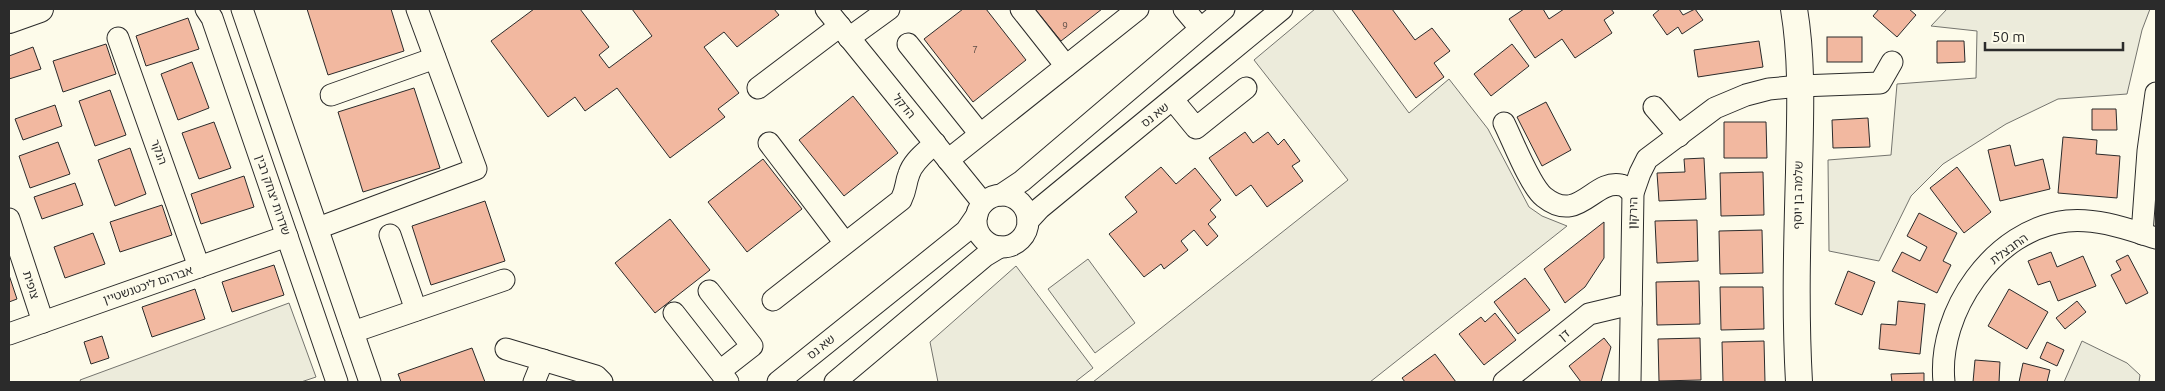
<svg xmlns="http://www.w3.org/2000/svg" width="2165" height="391" font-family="Ubuntu,'Noto Sans Hebrew',sans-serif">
	<rect width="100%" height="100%" fill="#fdfbea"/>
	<g fill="#ecebdb" stroke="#74746e">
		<path d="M1315,9h17l77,104 40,-34 39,50 41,78 13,9 25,10 -197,156h-277l255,-202 -94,-120z"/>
		<path d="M1947,9h203l-8,21 -15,64 -69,5 -52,25 -63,40 -32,32 -32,65 -50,-10 -1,-91 63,-5 6,-71 79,-6 1,-47 -46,-5z"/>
		<path d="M1088,259l47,64 -40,30 -47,-64z"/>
		<path d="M1016,266l77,102 -18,14h-137l-8,-40z"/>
		<path d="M289,303l27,74 -15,5h-220l-1,-2z"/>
		<path d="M2082,341l45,22 13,12 -1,7h-75z"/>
	</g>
	<g fill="#f2b8a0" stroke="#2b2b2b">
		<path d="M307,9h84l13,42 -76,24z"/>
		<path d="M534,9h46l29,38 -10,8 10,13 43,-32 -20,-27h142l5,6 -42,32 -13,-15 -20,15 35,46 -21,16 7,8 -55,41 -53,-70 -32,23 -10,-14 -27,20 -57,-76z"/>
		<path d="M963,9h23l40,51 -53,42 -49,-63z"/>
		<path d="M1035,9h67l-41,32z"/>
		<path d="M1353,9h39l23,31 17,-12 18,23 -16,12 10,14 -28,21 -64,-88z"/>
		<path d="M1524,9h19l6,10 15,-10h47l3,4 -10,7 8,13 -37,25 -13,-19 -27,19 -26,-39z"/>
		<path d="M1660,9h19l4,6 12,-6 8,11 -21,14 -4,-7 -11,8 -14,-20z"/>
		<path d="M1879,9h30l7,6 -19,22 -24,-21z"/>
		<path d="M188,18l11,31 -53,17 -10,-30z"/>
		<rect x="1827" y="37" width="35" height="25"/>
		<path d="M1759,41l4,26 -65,10 -4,-27z"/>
		<path d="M1937,41h27l1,21 -28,1z"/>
		<path d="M106,44l10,30 -53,18 -10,-31z"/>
		<path d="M1512,44l17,22 -38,30 -17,-22z"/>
		<path d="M33,47l8,22 -32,10v-23z"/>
		<path d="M192,62l17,46 -31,12 -17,-46z"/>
		<path d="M414,88l26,80 -77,24 -25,-80z"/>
		<path d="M110,90l16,45 -31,11 -16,-45z"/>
		<path d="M853,96l45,57 -54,43 -45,-56z"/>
		<path d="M1546,102l25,48 -29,16 -25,-49z"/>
		<path d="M55,105l7,21 -39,14 -8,-21z"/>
		<path d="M2092,109h24l1,21h-25z"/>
		<path d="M1868,118l2,29 -37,1 -1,-28z"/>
		<path d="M214,122l17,46 -32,11 -17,-46z"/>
		<path d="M1724,122h42l1,36h-43z"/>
		<path d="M1245,132l8,11 15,-11 10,13 6,-6 16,22 -8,5 11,15 -36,26 -16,-22 -15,11 -27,-38z"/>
		<path d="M2063,137l34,3 -1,14 24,2 -3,42 -59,-5z"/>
		<path d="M58,142l12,32 -40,14 -11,-32z"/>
		<path d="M2010,145l5,21 28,-7 7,30 -50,12 -12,-51z"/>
		<path d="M130,148l16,46 -31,12 -17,-46z"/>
		<path d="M1704,158l2,41 -47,2 -2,-28 28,-1 -1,-13z"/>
		<path d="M763,159l39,50 -55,43 -39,-50z"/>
		<path d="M1161,167l15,17 19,-16 26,32 -11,10 6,7 -8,7 10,12 -11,10 -13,-16 -13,11 7,9 -24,19 -3,-5 -17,13 -35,-43 28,-22 -12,-15z"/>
		<path d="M1957,167l34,45 -27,21 -34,-45z"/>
		<path d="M1763,172l1,43 -43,1 -1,-43z"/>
		<path d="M244,176l10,31 -53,17 -10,-30z"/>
		<path d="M75,183l8,22 -41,14 -8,-22z"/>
		<path d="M485,201l20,60 -74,24 -19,-59z"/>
		<path d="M162,205l10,30 -52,17 -10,-30z"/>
		<path d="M1919,213l38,20 -14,28 8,4 -14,28 -45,-22 10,-19 18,9 7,-14 -20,-11z"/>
		<path d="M670,219l40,51 -55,43 -40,-50z"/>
		<path d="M1697,220l1,41 -41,2 -2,-42z"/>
		<path d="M1604,222v36l-19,29 -20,16 -21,-34z"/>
		<path d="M1762,230l1,43 -43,1 -1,-43z"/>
		<path d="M93,233l12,31 -40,14 -11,-31z"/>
		<path d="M2051,252l6,15 26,-11 13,30 -38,15 -8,-20 -12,4 -10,-24z"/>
		<path d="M2128,255l20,38 -22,11 -15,-29 10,-5 -5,-9z"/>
		<path d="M274,265l10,30 -52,17 -10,-30z"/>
		<path d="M1848,271l27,11 -13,33 -27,-11z"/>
		<path d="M9,275l8,24 -8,3z"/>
		<path d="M1525,278l25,32 -32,24 -24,-32z"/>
		<path d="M1699,281l1,43 -43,1 -1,-43z"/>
		<path d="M1720,287h43l1,42 -43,1z"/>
		<path d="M195,289l10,30 -53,18 -10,-30z"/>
		<path d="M2009,289l39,23 -21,37 -39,-23z"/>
		<path d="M1898,301l27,3 -5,50 -41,-5 2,-25 15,1z"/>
		<path d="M2077,301l9,11 -21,17 -9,-11z"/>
		<path d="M1495,313l21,27 -32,25 -25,-31 22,-17 4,5z"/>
		<path d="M102,336l7,22 -18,6 -7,-22z"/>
		<path d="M1604,338l7,9 -10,35h-20l-12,-16z"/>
		<path d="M1700,338l1,42 -42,1 -1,-42z"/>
		<path d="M1764,341l1,41h-42l-1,-40z"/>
		<path d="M2047,342l17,8 -7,16 -17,-8z"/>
		<path d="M472,348l13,34h-84l-3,-8z"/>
		<path d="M1435,354l21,28h-51l-3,-4z"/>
		<path d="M1975,360l25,2 -1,20h-26z"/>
		<path d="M2023,363l27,7 -3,12h-28z"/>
		<path d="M1924,373v9h-32l-1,-8z"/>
	</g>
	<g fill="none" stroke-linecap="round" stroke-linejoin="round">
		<defs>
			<g id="minor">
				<path d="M206,9l6,9 125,364"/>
				<path d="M242,9l128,373"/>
				<path d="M826,9l157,194"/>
				<path d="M1021,9l45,57"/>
				<path d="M1184,9l16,19"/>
				<path d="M118,38l81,229"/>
				<path d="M849,38l40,-29"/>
				<path d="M908,44l72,90"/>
				<path d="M758,88l82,-62"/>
				<path d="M331,95l104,-37"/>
				<path d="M1173,100l23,28 50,-40"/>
				<path d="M1654,107l25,29"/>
				<path d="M1504,123c9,18 26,63 40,74 35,28 49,-18 77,-12 4,0 8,5 12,8"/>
				<path d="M769,143l76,100"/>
				<path d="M948,160l190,-151"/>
				<path d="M1001,195l21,-14 202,-172"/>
				<circle cx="1002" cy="221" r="26"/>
				<path d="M9,219l34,103"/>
				<path d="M1028,221l12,-13 242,-199"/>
				<path d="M318,228l158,-59 -59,-160"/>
				<path d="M2142,234l6,-83 8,-58"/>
				<path d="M390,235l26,75"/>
				<path d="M709,291l43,55 -32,25"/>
				<path d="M773,300l128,-100c6,-12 4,-16 8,-26 4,-13 17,-22 26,-31"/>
				<path d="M674,313l54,69"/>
				<path d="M353,332l151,-52"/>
				<path d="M9,334l278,-98"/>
				<path d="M506,349l90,27 6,6"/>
				<path d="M534,382l9,-22"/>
				<path d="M778,382l188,-151 11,-16"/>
				<path d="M835,382l150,-126 15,-9"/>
				<path d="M1504,382l85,-68 42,-10"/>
				<path d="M1630,382l3,-189 7,-20 7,-14 68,-51 31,-13 23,-6 31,-3 80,-3 12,-21"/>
				<path d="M1944,382c-7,-70 50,-153 123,-161 31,-3 60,8 89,17"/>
			</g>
			<g id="major">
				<path d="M1794,9c9,54 6,109 5,163 -2,70 -4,140 0,210"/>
				<path d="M9,20l31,-11"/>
			</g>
		</defs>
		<use href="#minor" stroke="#2b2b2b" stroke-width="23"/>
		<use href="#major" stroke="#2b2b2b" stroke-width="28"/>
		<use href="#minor" stroke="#fdfbea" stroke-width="21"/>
		<use href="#major" stroke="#fdfbea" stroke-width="26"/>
	</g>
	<g text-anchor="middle" stroke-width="4" stroke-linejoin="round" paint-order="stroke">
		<g font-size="10" fill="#5d4e48">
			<text x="1065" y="29">9</text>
			<text x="975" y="53">7</text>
		</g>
		<g font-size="12" fill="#2b2b2b" stroke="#fdfbea">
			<text transform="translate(904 106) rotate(51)" y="4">הדקל</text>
			<text transform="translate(1155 115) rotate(-39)" y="4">שא נס</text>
			<text transform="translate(159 152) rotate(70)" y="4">הנקר</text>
			<text transform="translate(273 195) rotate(71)" y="4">שדרות יצחק רבין</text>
			<text transform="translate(1798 195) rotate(-89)" y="4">שלמה בן יוסף</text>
			<text transform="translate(1633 213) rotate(-88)" y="4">הירקון</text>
			<text transform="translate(2009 249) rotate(-36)" y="4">החבצלת</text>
			<text transform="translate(31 285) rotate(72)" y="4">צופית</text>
			<text transform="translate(148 285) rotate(-19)" y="4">אברהם ליכטנשטיין</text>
			<text transform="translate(1564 335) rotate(-39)" y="4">דן</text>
			<text transform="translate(821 347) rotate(-39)" y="4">שא נס</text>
		</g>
	</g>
	<rect width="2165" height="391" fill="none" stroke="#2b2b2b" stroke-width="20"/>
	<path d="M1985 42v8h138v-8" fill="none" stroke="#2b2b2b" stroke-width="2.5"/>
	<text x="1992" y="42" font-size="15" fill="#2b2b2b" stroke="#fdfbea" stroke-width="4" paint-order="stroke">50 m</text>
</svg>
